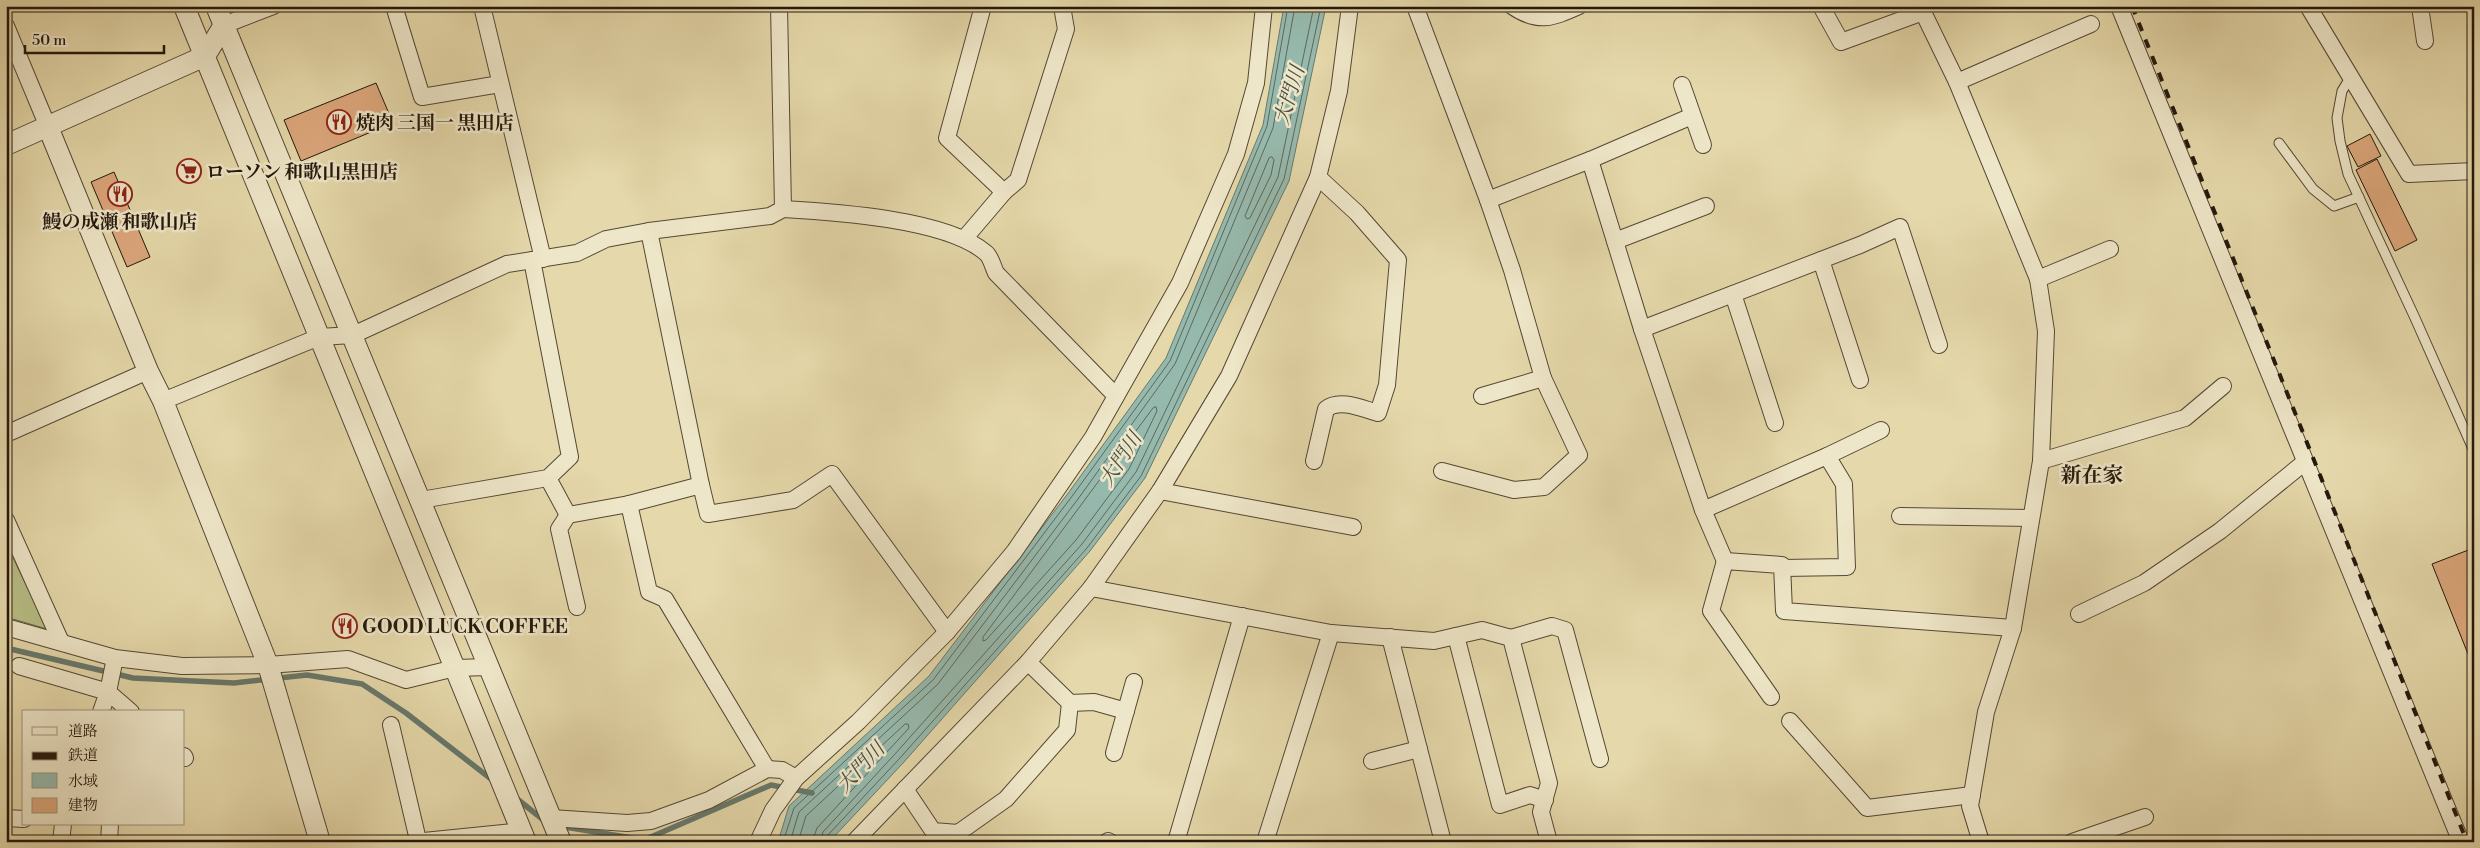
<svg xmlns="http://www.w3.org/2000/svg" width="2480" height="848" font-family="'Libre Bodoni','Noto Serif JP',serif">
	<rect width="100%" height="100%" fill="#e5d8aa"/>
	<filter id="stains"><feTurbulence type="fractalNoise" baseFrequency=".004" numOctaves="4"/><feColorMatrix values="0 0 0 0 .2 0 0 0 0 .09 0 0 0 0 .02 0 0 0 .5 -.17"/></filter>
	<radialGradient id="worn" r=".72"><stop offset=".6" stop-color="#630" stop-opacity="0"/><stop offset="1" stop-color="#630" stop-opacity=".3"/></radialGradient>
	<path fill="#b8be86" stroke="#6e6b49" d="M6,543l41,86 -41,-12z"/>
	<path fill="#96b9ad" stroke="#68796d" d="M1284,6h42l-37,175 -144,297 -55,73 -186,211 -75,80h-51l11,-36 140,-130 140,-184 97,-134 97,-233z"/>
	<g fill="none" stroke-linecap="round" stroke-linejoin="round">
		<g stroke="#5d685c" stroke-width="1">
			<path d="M1272,157l2,3 -3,15 -21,43 -3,1 -2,-3 24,-58z"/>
			<path d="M1156,407l1,4 -28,58 -53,71 -90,100 -3,1v-4l170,-229z"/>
			<path d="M783,842l11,-34 139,-128 140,-185 97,-134 97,-235 21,-120"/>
			<path d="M790,842l9,-30 139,-128 140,-185 97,-135 98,-236 22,-122"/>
			<path d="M798,842l8,-26 99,-92h3l1,4 -92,100 -5,14"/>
			<path d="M820,842l3,-10 72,-78 187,-210 54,-72 142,-295 36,-171"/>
			<path d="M826,842l1,-6 73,-78 187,-210 54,-72 143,-297 37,-173"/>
		</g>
		<g stroke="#68796d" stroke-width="5.5">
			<path d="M6,648l127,30 101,5 73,-8 55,9 44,29 89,69"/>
			<path d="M516,798l30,24"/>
			<path d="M559,826l85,14 127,-55 41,8"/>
		</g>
	</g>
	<g fill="#dca77c" stroke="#24180c">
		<path d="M376,83l17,40 -92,38 -17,-41z"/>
		<path d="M2370,134l11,22 -23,11 -11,-21z"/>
		<path d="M2377,159l40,81 -22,11 -39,-81z"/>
		<path d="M114,172l36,85 -23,10 -36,-85z"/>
		<path d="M2474,543v126l-42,-105 39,-15 -2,-5z"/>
	</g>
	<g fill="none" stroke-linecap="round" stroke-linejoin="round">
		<defs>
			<g id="service">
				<path d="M2350,78l-8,13 -5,27 3,23 8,33 67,144 59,133"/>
				<path d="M2279,143l34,46 21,17 25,-9"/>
			</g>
			<g id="minor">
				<path d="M394,6l28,91 78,-13"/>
				<path d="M482,6l61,253"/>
				<path d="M1415,6l73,194 102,-40 52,169"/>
				<path d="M1512,6c26,18 40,12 67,0"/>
				<path d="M1821,6l20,36 82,-30 34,70 81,197 8,52 -5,130 -28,167 -27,84 -16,94 11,36"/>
				<path d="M2119,6l342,836"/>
				<path d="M2308,6l101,168 65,-3"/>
				<path d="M2420,6l5,35"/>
				<path d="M224,25l49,-19"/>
				<path d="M6,26l42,101"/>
				<path d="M1957,82l134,-58"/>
				<path d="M1682,85l21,60"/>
				<path d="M1590,160l102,-44"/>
				<path d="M1004,192l14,-12 48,-151 -3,-17 2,-6"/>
				<path d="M783,209c52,3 164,10 203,44 5,4 7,14 10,20l120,123"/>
				<path d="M964,239l40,-47 -57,-54 36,-132"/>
				<path d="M1615,241l91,-35"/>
				<path d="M1821,260l39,120"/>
				<path d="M2038,279l72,-30"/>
				<path d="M1733,294l42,129"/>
				<path d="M1482,396l61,-18 -31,-108 -24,-70"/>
				<path d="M163,401l156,-64 34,-2 154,-71 70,-11 29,-14 43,-8"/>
				<path d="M6,434l142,-63"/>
				<path d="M1314,461l12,-52c14,-11 37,0 52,4l9,-28 11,-125 -41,-47 -39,-36"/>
				<path d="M2041,461l144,-43 38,-32"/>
				<path d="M1442,471l72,19 30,-3 35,-32 -36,-77"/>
				<path d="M548,478l20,37"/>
				<path d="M701,485l-52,-254 121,-15 13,-7 -4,-203"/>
				<path d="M1160,491l193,36"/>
				<path d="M421,500l127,-22 22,-21 -38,-197"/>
				<path d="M629,504l72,-19 7,29 85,-14 39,-26 115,158"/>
				<path d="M1703,510l-61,-181 218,-84 40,-18 39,118"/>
				<path d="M1900,516l131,2"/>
				<path d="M6,520l55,122"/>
				<path d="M1725,561l-22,-51 124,-54"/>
				<path d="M1782,568l65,-1 -3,-83 -17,-28 54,-26"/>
				<path d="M1091,588l240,45 103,8 48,-11 29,8 38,145 -8,29 8,30"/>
				<path d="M577,607l-18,-78 9,-14 61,-11 20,88 16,7 102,170"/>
				<path d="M2079,614l65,-31 76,-52 85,-69"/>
				<path d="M6,627l109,31 67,8 86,-1 80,-6 58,21 49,-12 34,-1"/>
				<path d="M1456,636l44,169 30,-10 15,5"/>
				<path d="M1390,637l53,205"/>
				<path d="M1511,638l41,-12 13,4 35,129"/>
				<path d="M115,658l-7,34 23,20"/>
				<path d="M19,666l89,26 -7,20"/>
				<path d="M1771,697l-60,-86 14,-50 57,4 2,46 229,17"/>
				<path d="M1070,703l24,-1 32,9"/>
				<path d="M1790,721l77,87 105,-13"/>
				<path d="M391,725l27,115"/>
				<path d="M1114,753l20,-71"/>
				<path d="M184,756l1,2"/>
				<path d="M1372,761l47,-12"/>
				<path d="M905,789l28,42 25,2 48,-34 61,-69 3,-27 -42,-41"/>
				<path d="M6,818l18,1"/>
				<path d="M551,818l76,5 24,-2 58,-21 58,-31 15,1 14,8"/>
				<path d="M1108,841l2,1"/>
				<path d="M61,842l2,-18"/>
				<path d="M109,842l1,-18"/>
				<path d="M414,842l108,-11"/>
				<path d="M758,842l15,-32 23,-32 62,-56 89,-90 67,-80 79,-115 87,-154 56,-129 20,-71 8,-77"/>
				<path d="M854,842l174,-180 63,-74 69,-97 69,-115 89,-199 21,-86 11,-85"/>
				<path d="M1176,842l66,-226"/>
				<path d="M1265,842l66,-209"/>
				<path d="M2072,842l73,-25"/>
			</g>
			<g id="tertiary">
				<path d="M184,6l342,836"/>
				<path d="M216,6l345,836"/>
				<path d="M48,127l100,244 15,30 105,264 52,177"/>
				<path d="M6,145l199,-89 19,-31"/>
			</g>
		</defs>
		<use href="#service" stroke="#544834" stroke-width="11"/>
		<use href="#minor" stroke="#544834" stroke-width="18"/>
		<use href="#tertiary" stroke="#544834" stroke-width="22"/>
		<use href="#service" stroke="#eee6c8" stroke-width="9"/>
		<use href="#minor" stroke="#eee6c8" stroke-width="16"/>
		<use href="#tertiary" stroke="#eee6c8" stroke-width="20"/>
		<path stroke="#24180c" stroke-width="4" stroke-dasharray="9 9" stroke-linecap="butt" d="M2132,6l335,836"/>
	</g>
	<defs>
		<symbol id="restaurant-ring" viewBox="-11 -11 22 22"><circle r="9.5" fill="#eee6c8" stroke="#8f2418" stroke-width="1.5"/><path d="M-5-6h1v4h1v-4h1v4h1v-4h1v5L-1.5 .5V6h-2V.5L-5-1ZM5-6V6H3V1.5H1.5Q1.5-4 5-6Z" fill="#8f2418"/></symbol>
		<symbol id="supermarket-ring" viewBox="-11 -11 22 22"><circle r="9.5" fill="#eee6c8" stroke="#8f2418" stroke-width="1.5"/><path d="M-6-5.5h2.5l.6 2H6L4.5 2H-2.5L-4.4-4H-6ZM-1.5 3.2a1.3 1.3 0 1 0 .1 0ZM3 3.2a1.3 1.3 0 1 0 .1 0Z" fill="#8f2418"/></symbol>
	</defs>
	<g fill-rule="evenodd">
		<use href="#restaurant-ring" x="325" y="108" width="28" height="28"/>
		<use href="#supermarket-ring" x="175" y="157" width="28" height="28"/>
		<use href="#restaurant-ring" x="106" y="180" width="28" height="28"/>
		<use href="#restaurant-ring" x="331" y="612" width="28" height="28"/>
	</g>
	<g text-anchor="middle" stroke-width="5" stroke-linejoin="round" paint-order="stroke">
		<g font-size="19" font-weight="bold" fill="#24180c" stroke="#eee6c8" text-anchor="start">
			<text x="356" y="129">焼肉 三国一 黒田店</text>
			<text x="206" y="178">ローソン 和歌山黒田店</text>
			<text x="120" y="228" text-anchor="middle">鰻の成瀬 和歌山店</text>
			<text x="362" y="633">GOOD LUCK COFFEE</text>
		</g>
		<g font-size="20" font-style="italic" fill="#4c5044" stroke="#eee6c8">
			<text transform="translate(1289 95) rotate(-73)" y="7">大門川</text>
			<text transform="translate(1120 459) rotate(-57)" y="7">大門川</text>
			<text transform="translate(860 767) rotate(-47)" y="7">大門川</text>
		</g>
		<g font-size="21" font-weight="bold" fill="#24180c" stroke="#eee6c8">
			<text x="2092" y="482">新在家</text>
		</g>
	</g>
	<rect width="2480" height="848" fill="none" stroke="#e5d8aa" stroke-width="25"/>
	<rect x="8" y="8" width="2465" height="833" fill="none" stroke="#24180c" stroke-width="2.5"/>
	<rect x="12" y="12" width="2455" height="823" fill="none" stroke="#24180c"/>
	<rect x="22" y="710" width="162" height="115" fill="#eee6c8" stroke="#9d947d"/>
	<rect x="32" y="727" width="25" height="8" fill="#eee6c8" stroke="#9d947d"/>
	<text x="68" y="736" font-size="15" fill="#24180c">道路</text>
	<rect x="32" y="752" width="25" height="8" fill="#24180c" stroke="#9d947d"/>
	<text x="68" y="760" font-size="15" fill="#24180c">鉄道</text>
	<rect x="32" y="773" width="25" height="15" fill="#96b9ad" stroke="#9d947d"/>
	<text x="68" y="786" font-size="15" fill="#24180c">水域</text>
	<rect x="32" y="798" width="25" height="15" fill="#dca77c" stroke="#9d947d"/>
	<text x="68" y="810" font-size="15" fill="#24180c">建物</text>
	<path d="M25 45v8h139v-8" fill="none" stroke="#24180c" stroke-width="2.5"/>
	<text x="32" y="45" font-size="15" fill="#24180c" stroke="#eee6c8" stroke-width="4" paint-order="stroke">50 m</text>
	<rect width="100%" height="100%" filter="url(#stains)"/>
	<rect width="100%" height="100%" fill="url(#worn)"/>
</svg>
